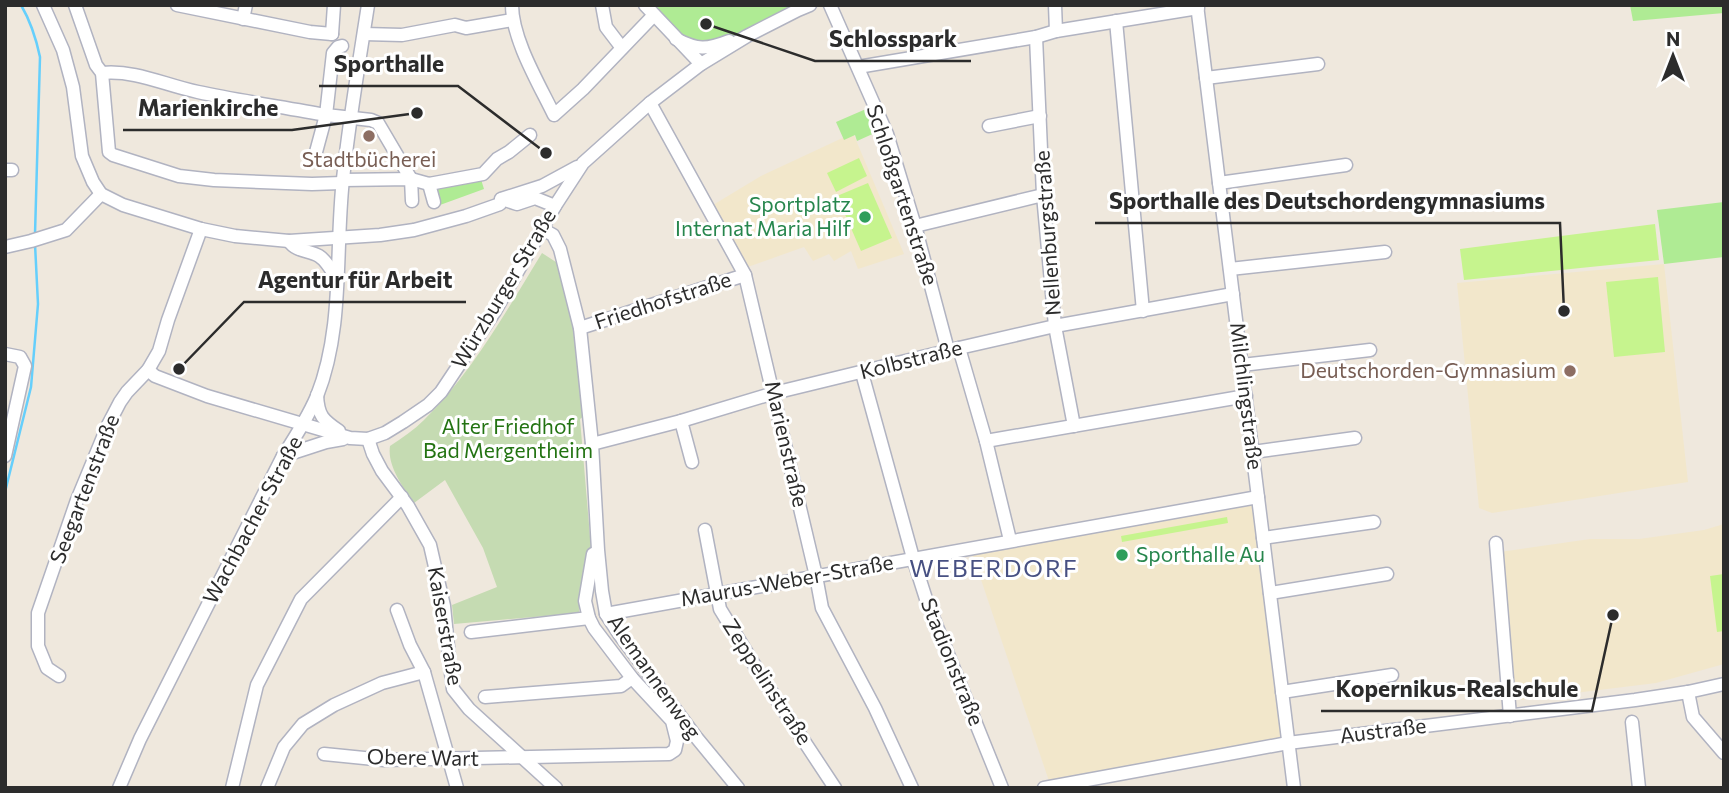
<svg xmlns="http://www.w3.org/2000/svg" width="1729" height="793" font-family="Commissioner,sans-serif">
	<rect width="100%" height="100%" fill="#efe8dd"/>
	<g fill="#f2e7cb">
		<path d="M853,133l51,121 -46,15 -7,-18 -17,10 -5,-7 -16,7 -9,-14 -62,22 -34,-61 53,-32z"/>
		<path d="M1664,264l24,218 -196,31 -13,-5 -22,-225z"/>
		<path d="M1258,497l30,246 -237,44 -81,-240z"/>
		<path d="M1724,524v140l-68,19 -147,18 -9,-149 90,-13h49l65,-9z"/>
	</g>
	<g fill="#afeb94">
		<path d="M650,5h160l-97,42 -32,-11z"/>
		<path d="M1630,5h94v8l-91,8z"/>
		<path d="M866,109l11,23 -20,9 -2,-6 -11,5 -8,-18z"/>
		<path d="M480,176l4,13 -44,16 -7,-16z"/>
		<path d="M1724,202v55l-60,7 -7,-54z"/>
	</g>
	<path fill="#c5dbb2" d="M542,253l17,11 19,79 6,73 -4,3 11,129 -11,51 -1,14 -125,11 -2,-19 45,-18 -14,-39 -38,-68 -31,23c-11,-16 -27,-37 -24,-57 12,-8 24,-16 34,-26 48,-47 83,-110 118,-167z"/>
	<g fill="#c6f48e">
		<path d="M859,158l8,18 -31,16 -9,-19z"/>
		<path d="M868,183l24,55 -31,13 -24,-55z"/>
		<path d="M1655,224l4,36 -195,20 -4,-31z"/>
		<path d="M1658,277l7,75 -51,5 -8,-75z"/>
		<path d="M1227,517l1,6 -106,19 -1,-6z"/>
		<path d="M1724,574v57l-7,1 -7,-56z"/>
	</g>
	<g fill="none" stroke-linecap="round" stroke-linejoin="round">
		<g stroke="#65cffc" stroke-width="2.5">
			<path d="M21,5c10,17 15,33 19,52l-5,177"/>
			<path d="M5,492l26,-105 7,-83 -3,-60"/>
		</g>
		<defs>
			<g id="minor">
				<path d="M43,5l20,45 10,37 9,69 11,26 8,12 22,11 78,24 34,7 54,5 91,-6 34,-5 52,-14 34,-12 2,-5 15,5 18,-6 20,8"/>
				<path d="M75,5l21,60 6,8 7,79 4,3 66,21 35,4 98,4 30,-1"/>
				<path d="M177,5l133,27 22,2"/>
				<path d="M512,5c0,34 27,79 42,110l29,-26 71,-74"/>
				<path d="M602,5l4,22 16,21"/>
				<path d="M645,5l56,59"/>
				<path d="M830,5l57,129 28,92 33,124"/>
				<path d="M1055,5l1,26"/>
				<path d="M1197,5l97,783"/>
				<path d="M243,19l3,-14"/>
				<path d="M1116,21l27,290"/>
				<path d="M332,34l2,-29"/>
				<path d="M364,34l38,1 53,-10 11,3 46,-8"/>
				<path d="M1036,37l7,158 12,131 19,100"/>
				<path d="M676,39c22,11 30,11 53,2"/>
				<path d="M342,46l-4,1 -5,6 -7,62 45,5 7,3 33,56 1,22"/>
				<path d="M858,67l178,-30 20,-6 142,-23"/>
				<path d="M102,73c35,-3 62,12 96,19 42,9 85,15 128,23l-10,37"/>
				<path d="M1206,78l112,-14"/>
				<path d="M650,103l95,172 71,301 6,32 53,100 37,80"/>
				<path d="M989,126l51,-10"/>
				<path d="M5,170h7"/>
				<path d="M343,180l68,-1 18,5 54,-10 14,-15 12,-7 21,-17"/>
				<path d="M1219,183l127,-18"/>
				<path d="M429,184l5,18"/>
				<path d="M501,199l41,-13 35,-19"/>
				<path d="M915,226l128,-31"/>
				<path d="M542,229l11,6 7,14 20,79 12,116 6,106 4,41 4,23 13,20 77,103 42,51"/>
				<path d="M289,241c7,11 20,9 30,15 8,5 13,15 18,23"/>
				<path d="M5,247l26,-6 35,-11 35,-36"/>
				<path d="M1230,269l155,-17"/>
				<path d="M580,328l165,-53"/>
				<path d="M959,348l27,93 24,99"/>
				<path d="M5,354l15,3 5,9 -20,90"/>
				<path d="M1242,365l128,-15"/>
				<path d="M148,370l7,6 52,20 143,42 18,1 17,-6 18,-11 25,-17 13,-13 54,-81 60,-105 28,-43 67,-60 51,-39 46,-28 51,-26 12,-5"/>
				<path d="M862,373l51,185 14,44 75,186"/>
				<path d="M317,395c1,21 6,25 22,36"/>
				<path d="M681,421l11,41"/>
				<path d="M368,439l5,15 9,17 26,35 22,39 14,61 5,51 4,32 16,20 87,79"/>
				<path d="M986,441l260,-45"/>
				<path d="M592,444l89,-23 93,-28 185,-45 96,-22 178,-32"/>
				<path d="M1253,452l102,-14"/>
				<path d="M283,456l43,-14 17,-3"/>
				<path d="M705,530l15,79 43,70 72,109"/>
				<path d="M1263,538l111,-16"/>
				<path d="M1496,543l14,173"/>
				<path d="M1270,593l117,-19"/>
				<path d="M397,610l13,35 14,27 33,116"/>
				<path d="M606,614l652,-117"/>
				<path d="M471,632l118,-14"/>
				<path d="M59,676l-12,-8 -9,-22v-33l39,-113 31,-75 12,-23 7,-10 21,-22 11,-19 9,-31 33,-91"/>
				<path d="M1282,692l110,-17"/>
				<path d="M1688,692l5,25 31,36"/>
				<path d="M485,697l136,-11 11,-8"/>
				<path d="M1632,722l7,66"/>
				<path d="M324,754l60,6 285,-6 6,-4 2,-9 -5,-20 -40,-43 -38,-50 -5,-10 -4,-17 8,-47 2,-1"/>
				<path d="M119,788l21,-49 143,-283c13,-20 25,-39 34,-60 27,-68 18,-145 26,-217 6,-58 16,-116 25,-174"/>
				<path d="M232,788l25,-103 44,-86 101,-102"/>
				<path d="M267,788l17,-41 19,-23 31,-19 48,-22 42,-11"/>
				<path d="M1044,788l244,-45 347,-43 53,-8 36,-8"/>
			</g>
		</defs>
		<use href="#minor" stroke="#b1b3c1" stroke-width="15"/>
		<use href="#minor" stroke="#fff" stroke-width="12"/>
	</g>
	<g fill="#8d6e63" stroke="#fff" stroke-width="2.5">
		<circle cx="369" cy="136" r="7"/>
		<circle cx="1570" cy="371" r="7"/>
	</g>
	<g fill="#2e9e5b" stroke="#fff" stroke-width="2.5">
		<circle cx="865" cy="217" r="7"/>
		<circle cx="1122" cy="555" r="7"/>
	</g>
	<g text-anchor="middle" stroke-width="6" stroke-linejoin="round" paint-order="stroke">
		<g font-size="21" fill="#785e54" stroke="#fff">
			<text x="369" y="167">Stadtbücherei</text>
			<text x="1556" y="378" text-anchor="end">Deutschorden-Gymnasium</text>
		</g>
		<g font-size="21" fill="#2c2c2c" stroke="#fff">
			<text transform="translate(902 195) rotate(72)" y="7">Schloßgartenstraße</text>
			<text transform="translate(1048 233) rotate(-94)" y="7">Nellenburgstraße</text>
			<text transform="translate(504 289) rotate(-59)" y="7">Würzburger Straße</text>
			<text transform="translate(663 301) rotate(-18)" y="7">Friedhofstraße</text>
			<text transform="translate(911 360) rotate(-14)" y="7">Kolbstraße</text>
			<text transform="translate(1246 396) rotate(83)" y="7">Milchlingstraße</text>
			<text transform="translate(786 444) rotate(77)" y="7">Marienstraße</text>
			<text transform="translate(85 489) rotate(-69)" y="7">Seegartenstraße</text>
			<text transform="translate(253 520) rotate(-62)" y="7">Wachbacher Straße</text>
			<text transform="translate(787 581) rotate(-10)" y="7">Maurus-Weber-Straße</text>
			<text transform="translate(445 626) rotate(80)" y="7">Kaiserstraße</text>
			<text transform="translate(952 662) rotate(68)" y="7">Stadionstraße</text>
			<text transform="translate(654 677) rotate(55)" y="7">Alemannenweg</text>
			<text transform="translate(767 682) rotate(57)" y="7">Zeppelinstraße</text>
			<text transform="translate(1383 731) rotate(-7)" y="7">Austraße</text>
			<text transform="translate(423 758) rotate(1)" y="7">Obere Wart</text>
		</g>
		<g font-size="21" fill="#27864d" stroke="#fff" text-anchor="end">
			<text x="851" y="212">Sportplatz<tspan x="851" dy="24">Internat Maria Hilf</tspan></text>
			<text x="1136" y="562" text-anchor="start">Sporthalle Au</text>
		</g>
		<g font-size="21" fill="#237312" stroke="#fff">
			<text x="508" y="434">Alter Friedhof<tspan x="508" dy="24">Bad Mergentheim</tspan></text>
		</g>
		<g font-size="24" letter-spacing="2" fill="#475082" stroke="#fff">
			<text x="994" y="577">WEBERDORF</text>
		</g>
	</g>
	<path fill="none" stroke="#2c2c2c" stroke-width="2.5" d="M706 24L815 61H971M546 153L458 86H319M417 113L292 130H123M1564 311L1560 223H1095M179 369L244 302H466M1613 615L1592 711H1321"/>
	<g fill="#2c2c2c" stroke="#fff" stroke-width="2.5">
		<circle cx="706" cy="24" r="7"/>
		<circle cx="546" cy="153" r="7"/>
		<circle cx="417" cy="113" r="7"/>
		<circle cx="1564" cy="311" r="7"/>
		<circle cx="179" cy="369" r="7"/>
		<circle cx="1613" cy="615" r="7"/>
	</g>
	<g font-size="23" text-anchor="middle" font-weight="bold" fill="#2c2c2c" stroke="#fff" stroke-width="6" stroke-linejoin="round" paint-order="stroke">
		<text x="893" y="47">Schlosspark</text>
		<text x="389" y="72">Sporthalle</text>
		<text x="208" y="116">Marienkirche</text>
		<text x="1327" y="209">Sporthalle des Deutschordengymnasiums</text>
		<text x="355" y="288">Agentur für Arbeit</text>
		<text x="1457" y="697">Kopernikus-Realschule</text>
	</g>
	<rect width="1729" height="793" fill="none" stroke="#2c2c2c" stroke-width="14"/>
	<g transform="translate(1673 56)" stroke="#ffffff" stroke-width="5" paint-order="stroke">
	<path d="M0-5L12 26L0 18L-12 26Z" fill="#2c2c2c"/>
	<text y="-10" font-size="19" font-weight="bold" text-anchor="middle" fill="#2c2c2c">N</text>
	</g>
</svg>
